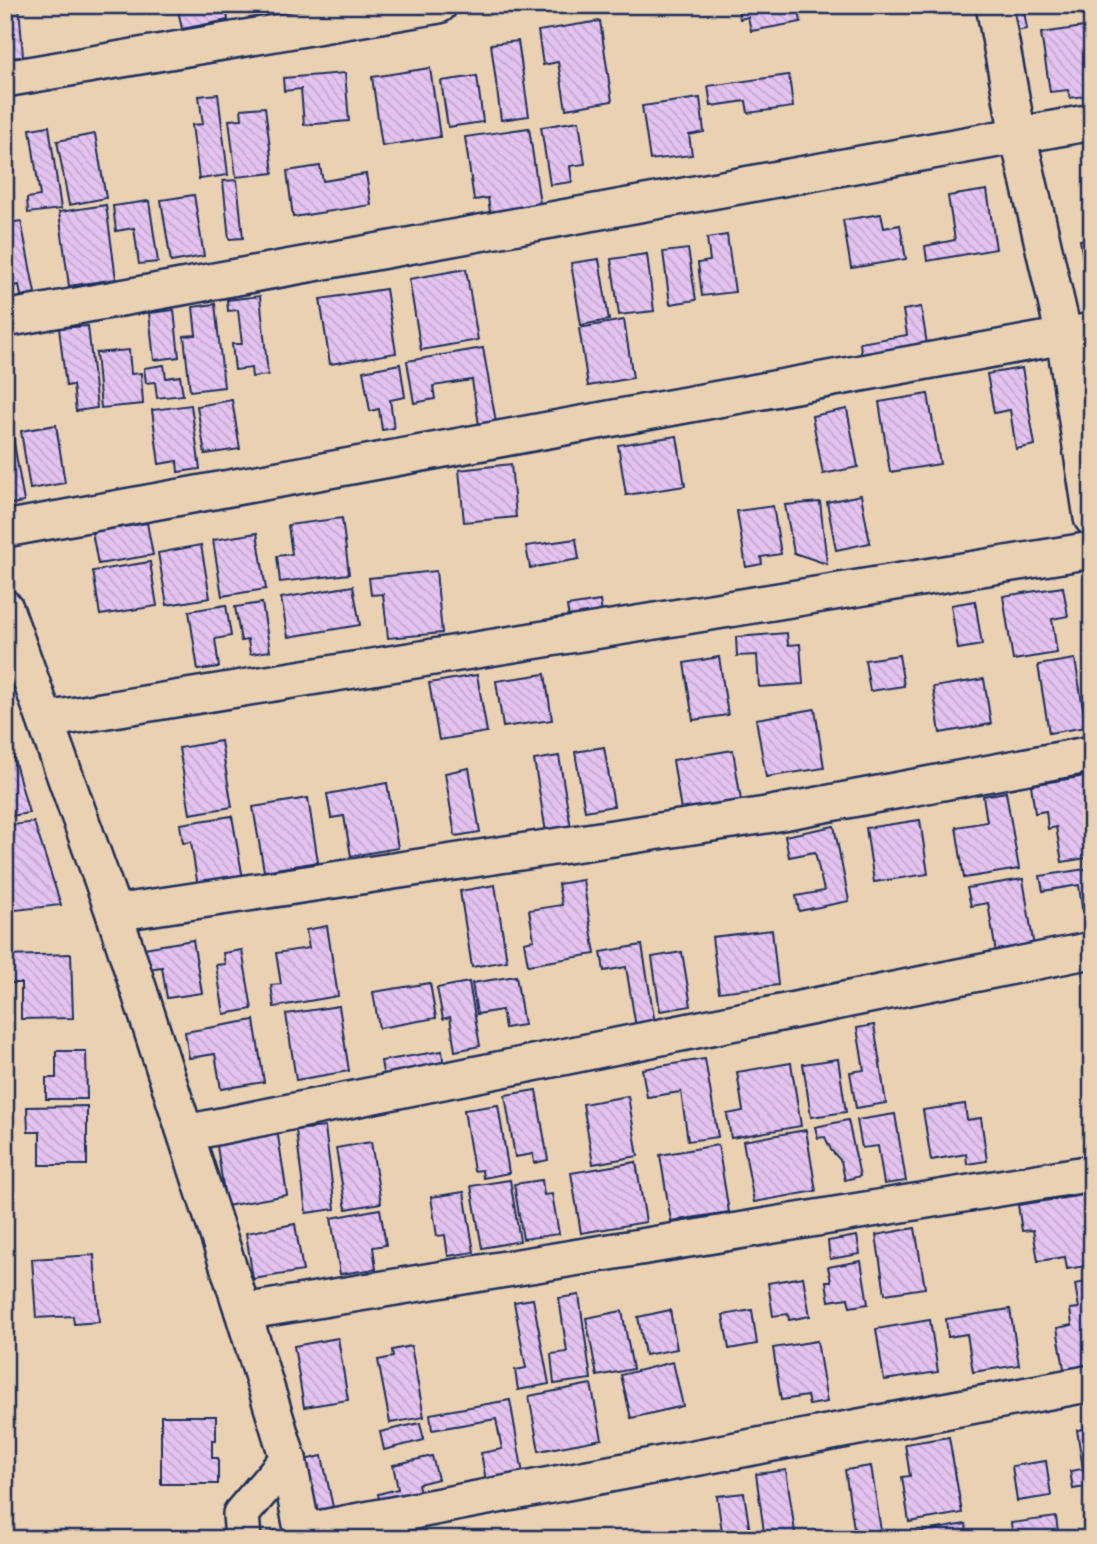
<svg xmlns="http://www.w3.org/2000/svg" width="1097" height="1544" font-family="Caveat,sans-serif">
	<defs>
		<pattern id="building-back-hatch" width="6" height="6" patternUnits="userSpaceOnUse" patternTransform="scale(1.75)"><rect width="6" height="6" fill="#e4c3ef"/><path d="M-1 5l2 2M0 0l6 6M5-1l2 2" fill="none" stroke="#c3a8cf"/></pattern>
	</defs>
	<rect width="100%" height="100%" fill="#ead1b2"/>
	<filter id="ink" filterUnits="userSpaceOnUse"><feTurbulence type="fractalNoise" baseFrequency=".0143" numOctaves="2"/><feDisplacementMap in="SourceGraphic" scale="14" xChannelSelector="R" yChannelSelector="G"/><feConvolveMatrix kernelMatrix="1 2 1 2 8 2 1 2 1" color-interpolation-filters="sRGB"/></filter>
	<g filter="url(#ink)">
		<g fill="url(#building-back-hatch)" stroke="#1b2f5e" stroke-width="2">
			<path d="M5,5h14l4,52 -18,1z"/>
			<path d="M177,5h49l2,15 -46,9z"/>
			<path d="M737,5h61l3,17 -50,9 -3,-14 -8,2z"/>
			<path d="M1006,5h17l4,24 -17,3z"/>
			<path d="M600,21l12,80 -46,8 -8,-47 -15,3 -5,-34z"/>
			<path d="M1084,27l8,51v17l-22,3 -2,-8 -18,2 -9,-59z"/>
			<path d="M518,41l11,75 -28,4 -10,-76z"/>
			<path d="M430,68l10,69 -58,9 -10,-69z"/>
			<path d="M345,73l4,48 -45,4 -3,-36 -17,2 -1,-13z"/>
			<path d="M789,75l4,32 -45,6 -2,-12 -35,5 -3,-20z"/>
			<path d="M477,76l6,46 -35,5 -7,-46z"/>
			<path d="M218,94l10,81 -29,4 -7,-54 11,-1 -4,-28z"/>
			<path d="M700,98l4,34 -15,3 3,20 -42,5 -8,-54z"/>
			<path d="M265,107l8,66 -37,4 -7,-57 13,-1 -1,-10z"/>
			<path d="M579,121l6,43 -15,2 2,16 -22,3 -9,-58z"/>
			<path d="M49,126l12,83 -33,4 -1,-15 13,-2 -10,-67z"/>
			<path d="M529,128l11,76 -50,8 -2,-14 -14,2 -9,-63z"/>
			<path d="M95,134l11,64 -37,7 -12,-64z"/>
			<path d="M320,166l3,15 43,-7 5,31 -78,12 -6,-46z"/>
			<path d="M5,172l6,41 -6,1z"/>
			<path d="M237,180l6,58 -14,1 -6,-58z"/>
			<path d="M987,190l9,59 -69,12 -2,-15 30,-6 -7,-44z"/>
			<path d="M194,195l10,61 -33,6 -10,-62z"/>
			<path d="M149,201l9,61 -19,2 -5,-36 -18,3 -3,-25z"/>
			<path d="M106,205l10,74 -47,7 -10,-74z"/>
			<path d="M881,214l3,14 16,-3 6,34 -55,9 -8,-48z"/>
			<path d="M21,221l14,72 -14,3 -2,-11 -14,3v-64z"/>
			<path d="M727,235l8,57 -33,4 -4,-33 12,-2 -3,-23z"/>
			<path d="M1092,239v65h-2l-10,-64z"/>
			<path d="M688,249l8,51 -26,4 -7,-52z"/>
			<path d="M647,254l7,57 -35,4 -8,-56z"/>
			<path d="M599,259l10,61 -28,5 -10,-62z"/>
			<path d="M466,269l12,71 -57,10 -12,-71z"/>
			<path d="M386,289l10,64 -66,11 -10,-65z"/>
			<path d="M260,296l8,79 -16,2 -1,-9 -16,2 -3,-26h10l-4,-34 -10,1 -1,-11z"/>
			<path d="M215,304l9,83 -34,4 -6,-55 12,-1 -3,-28z"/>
			<path d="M921,307l7,43 -66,11 -2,-18 47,-8 -4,-25z"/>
			<path d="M174,310l5,47 -25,3 -5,-47z"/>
			<path d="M624,320l9,58 -45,8 -9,-58z"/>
			<path d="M88,326l9,82 -21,3 -3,-26 -7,1 -7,-58z"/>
			<path d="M483,348l13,74 -17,3 -7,-45 -39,6 2,13 -21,4 -7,-42z"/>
			<path d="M129,350l2,24 10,-1 2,31 -42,4 -5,-55z"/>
			<path d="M400,364l5,33 -15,3 4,28 -12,2 -3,-21 -9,2 -7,-40z"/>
			<path d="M164,365l2,13 14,-2 3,19 -26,3 -2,-16 -9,1 -2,-15z"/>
			<path d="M1022,368l13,77 -19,4 -6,-39 -16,3 -7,-39z"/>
			<path d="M928,394l12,70 -50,8 -11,-70z"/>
			<path d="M232,400l8,49 -35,5 -8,-48z"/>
			<path d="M191,405l9,64 -22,3 -1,-11 -18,3 -7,-54z"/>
			<path d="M847,409l11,58 -35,7 -11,-58z"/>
			<path d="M56,425l9,58 -35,6 -9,-58z"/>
			<path d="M12,431l12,71 -19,3v-72z"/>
			<path d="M677,436l8,50 -59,9 -8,-50z"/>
			<path d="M511,464l5,53 -52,5 -5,-52z"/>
			<path d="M861,495l9,48 -34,7 -9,-48z"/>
			<path d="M820,502l7,62 -33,-11 -9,-48z"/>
			<path d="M773,506l8,48 -20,3 1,7 -16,3 -9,-56z"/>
			<path d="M342,518l7,56 -69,8 -3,-26 15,-2 -4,-29z"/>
			<path d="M147,523l6,32 -55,9 -6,-32z"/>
			<path d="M257,533l9,56 -44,7 -9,-56z"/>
			<path d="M576,539l3,20 -49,9 -4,-22z"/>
			<path d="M201,545l9,53 -43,7 -9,-52z"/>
			<path d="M150,562l7,44 -57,9 -7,-44z"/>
			<path d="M436,571l6,62 -54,5 -5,-44 -12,1 -2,-17z"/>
			<path d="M353,586l7,39 -72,12 -7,-39z"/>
			<path d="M1063,587l5,29 -16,3 5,34 -44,7 -10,-64z"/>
			<path d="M600,601l3,18 -33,6 -3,-19z"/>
			<path d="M975,601l7,44 -24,4 -7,-44z"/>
			<path d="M262,603l8,48 -20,3 -2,-14 -7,1 -6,-34z"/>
			<path d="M226,605l5,31 -16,3 4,28 -21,3 -9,-59z"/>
			<path d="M787,633l1,12 12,-1 3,40 -44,3 -2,-32 -20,1 -1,-19z"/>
			<path d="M899,655l5,31 -34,5 -5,-31z"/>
			<path d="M719,657l9,58 -35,5 -9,-57z"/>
			<path d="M1075,659l11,68 -37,6 -11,-68z"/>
			<path d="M545,674l7,46 -49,7 -7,-46z"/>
			<path d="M477,675l10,57 -48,8 -10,-57z"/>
			<path d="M984,679l7,45 -51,9 -7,-46z"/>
			<path d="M815,709l9,59 -58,9 -10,-58z"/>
			<path d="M5,727l24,86 -24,4z"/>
			<path d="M221,741l11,66 -42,7 -11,-66z"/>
			<path d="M604,747l10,59 -29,5 -10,-59z"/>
			<path d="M733,750l9,57 -60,10 -9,-57z"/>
			<path d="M559,756l12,72 -25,4 -12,-72z"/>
			<path d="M469,768l11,64 -25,4 -10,-63z"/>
			<path d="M1092,775v82l-30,5 -6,-35 -8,2 -2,-18 -11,2 -4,-28z"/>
			<path d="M387,783l11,65 -47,8 -7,-40 -13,2 -4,-24z"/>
			<path d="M1006,792l13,77 -55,9 -8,-51 31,-5 -4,-26z"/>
			<path d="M308,798l10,64 -54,9 -11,-64z"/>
			<path d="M232,816l11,63 -45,8 -7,-45 -8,1 -3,-19z"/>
			<path d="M920,820l8,54 -54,8 -8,-54z"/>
			<path d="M34,822l27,83 -54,6 -2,-13v-72z"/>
			<path d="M834,826l15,75 -50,10 -3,-15 28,-5 -9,-39 -26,5 -4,-21z"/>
			<path d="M1092,868v38l-10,2 -3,-23 -36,6 -3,-15z"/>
			<path d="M1023,879l11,68 -38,6 -8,-50 -17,3 -4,-18z"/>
			<path d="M583,880l12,74 -67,11 -4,-23 10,-2 -5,-30 33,-5 -4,-21z"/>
			<path d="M495,885l12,76 -35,6 -12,-76z"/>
			<path d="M327,926l11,70 -64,11 -3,-22 10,-1 -5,-31 33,-5 -3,-18z"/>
			<path d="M772,930l6,55 -59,7 -7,-55z"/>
			<path d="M193,940l9,53 -35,5 -5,-31 -20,3 -4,-21z"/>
			<path d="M642,945l13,79 -19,3 -10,-60 -22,4 -3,-19z"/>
			<path d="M242,950l10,59 -28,5 -8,-49 9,-1 -2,-11z"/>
			<path d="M682,952l9,54 -31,5 -8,-54z"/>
			<path d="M71,954l2,64 -52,1v-36h-15l-1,-27z"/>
			<path d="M516,976l8,49 -19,3 -3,-18 -25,4 -5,-31z"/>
			<path d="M469,982l11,64 -25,5 -5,-34 -7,2 -6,-31z"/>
			<path d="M430,983l6,35 -57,10 -6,-36z"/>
			<path d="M339,1006l10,65 -53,9 -10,-66z"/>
			<path d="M254,1020l10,62 -43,7 -6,-35 -26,4 -4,-26z"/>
			<path d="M874,1025l12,78 -30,5 -6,-36 14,-2 -7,-42z"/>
			<path d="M56,1051h30l1,48h-41v-21h10z"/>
			<path d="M442,1051l2,18 -60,10 -3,-18z"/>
			<path d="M705,1059l13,78 -30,4 -7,-49 -34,5 -5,-28z"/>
			<path d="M838,1059l8,53 -35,5 -8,-53z"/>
			<path d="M791,1063l10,63 -70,12 -4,-24 16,-3 -6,-39z"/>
			<path d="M536,1090l12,70 -14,3 -1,-9 -18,3 -10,-62z"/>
			<path d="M628,1096l10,60 -45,8 -10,-60z"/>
			<path d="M965,1104l2,16 14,-2 6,43 -20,3 -1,-10 -35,6 -8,-50z"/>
			<path d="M498,1105l11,68 -26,5 -1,-8 -8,1 -10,-61z"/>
			<path d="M87,1106v59h-47v-33h-12l-1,-25z"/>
			<path d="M895,1114l11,67 -22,3 -6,-38 -16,2 -5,-28z"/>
			<path d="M848,1120l12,56 -15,4 -4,-19 -10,-11 -6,-13 -7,1 -3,-11z"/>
			<path d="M325,1127l10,82 -29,4 -10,-83z"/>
			<path d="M277,1129l10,66 -61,11 -10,-67z"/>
			<path d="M806,1130l10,61 -62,11 -11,-61z"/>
			<path d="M371,1142l10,61 -35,6 -10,-61z"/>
			<path d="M718,1145l11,67 -58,9 -11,-66z"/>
			<path d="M636,1162l10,60 -65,11 -10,-60z"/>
			<path d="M510,1180l10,61 -38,7 -11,-62z"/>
			<path d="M542,1180l2,15 8,-1 7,40 -36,5 -9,-55z"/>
			<path d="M464,1192l10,60 -26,4 -3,-21 -8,1 -6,-39z"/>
			<path d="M1084,1195l8,50v20l-25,4 -2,-12 -27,4 -5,-31 -11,1 -4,-26z"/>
			<path d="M380,1209l6,36 -13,2 3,22 -36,5 -9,-56z"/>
			<path d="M295,1224l8,47 -50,8 -7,-46z"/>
			<path d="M915,1228l10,60 -40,6 -9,-59z"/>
			<path d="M857,1236l3,18 -30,5 -2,-18z"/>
			<path d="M94,1255l5,67 -25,2 -1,-8 -37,2 -4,-59z"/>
			<path d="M861,1261l7,43 -18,3 -2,-9 -19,3 -3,-20h5l-3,-14z"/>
			<path d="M803,1277l7,39 -21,4 -1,-6 -15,2 -5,-33z"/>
			<path d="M1092,1281v89l-27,4 -8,-46 15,-3 -2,-16 9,-1 -4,-24z"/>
			<path d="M579,1295l12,84 -37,5 -3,-30 16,-2 -8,-54z"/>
			<path d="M533,1299l16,85 -31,6 -3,-20 11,-2 -12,-66z"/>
			<path d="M1010,1309l9,56 -46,7 -6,-38 -19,3 -2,-18z"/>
			<path d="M670,1310l7,39 -32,6 -7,-38z"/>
			<path d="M752,1310l5,34 -28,5 -6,-34z"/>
			<path d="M622,1311l11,58 -36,7 -11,-58z"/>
			<path d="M930,1320l8,52 -54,8 -8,-51z"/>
			<path d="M338,1338l10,62 -44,7 -10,-61z"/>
			<path d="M817,1341l10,61 -18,3 -2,-9 -26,4 -8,-52z"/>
			<path d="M411,1346l13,71 -34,6 -12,-63 15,-3 -1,-7z"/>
			<path d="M673,1362l10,44 -52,12 -10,-43z"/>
			<path d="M591,1384l11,55 -63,12 -10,-55z"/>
			<path d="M510,1400l13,74 -37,7 -5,-28 21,-4 -6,-30 -64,11 -2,-16z"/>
			<path d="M161,1416h55v24h-4v18h6v26h-57z"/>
			<path d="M420,1423l4,17 -40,10 -4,-18z"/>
			<path d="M1092,1428v58l-19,3 -3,-18 13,-2 -6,-39z"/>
			<path d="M949,1437l13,76 -53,9 -7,-45 8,-1 -5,-32z"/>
			<path d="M322,1456l12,56 -23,5 -7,-57z"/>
			<path d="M432,1456l6,23 -20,5 5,22 -40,10 -5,-22 20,-5 -5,-24z"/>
			<path d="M1046,1461l5,35 -34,5 -5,-35z"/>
			<path d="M871,1466l10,65 -26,4 -10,-65z"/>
			<path d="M786,1470l10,69h-31l-9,-65z"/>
			<path d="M744,1493l7,46h-28l-6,-43z"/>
			<path d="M1056,1517l3,22h-46l-2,-16z"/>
			<path d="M966,1524l2,15h-71v-3z"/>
			<path d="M277,1531l1,8h-21l-1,-3z"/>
		</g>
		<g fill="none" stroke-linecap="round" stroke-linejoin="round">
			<defs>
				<g id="minor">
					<path d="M994,5l24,130 46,201 28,182"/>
					<path d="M5,79l434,-74"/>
					<path d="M5,319l1087,-197"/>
					<path d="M5,529l1087,-198"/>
					<path d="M5,608l109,305 129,399 45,147 16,80"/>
					<path d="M46,720l1046,-170"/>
					<path d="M114,913l652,-98 326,-61"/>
					<path d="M186,1133l906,-183"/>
					<path d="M243,1312l849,-139"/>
					<path d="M302,1532l790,-149"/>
					<path d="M243,1539l-2,-25 47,-55"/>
				</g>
			</defs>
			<use href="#minor" stroke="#1b2f5e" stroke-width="40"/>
			<use href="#minor" stroke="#ead1b2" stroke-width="35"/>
		</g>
	</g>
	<rect width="1097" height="1544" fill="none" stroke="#ead1b2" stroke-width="28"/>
	<rect x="14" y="14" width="1069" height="1516" fill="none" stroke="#1b2f5e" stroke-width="2.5" filter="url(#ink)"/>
</svg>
